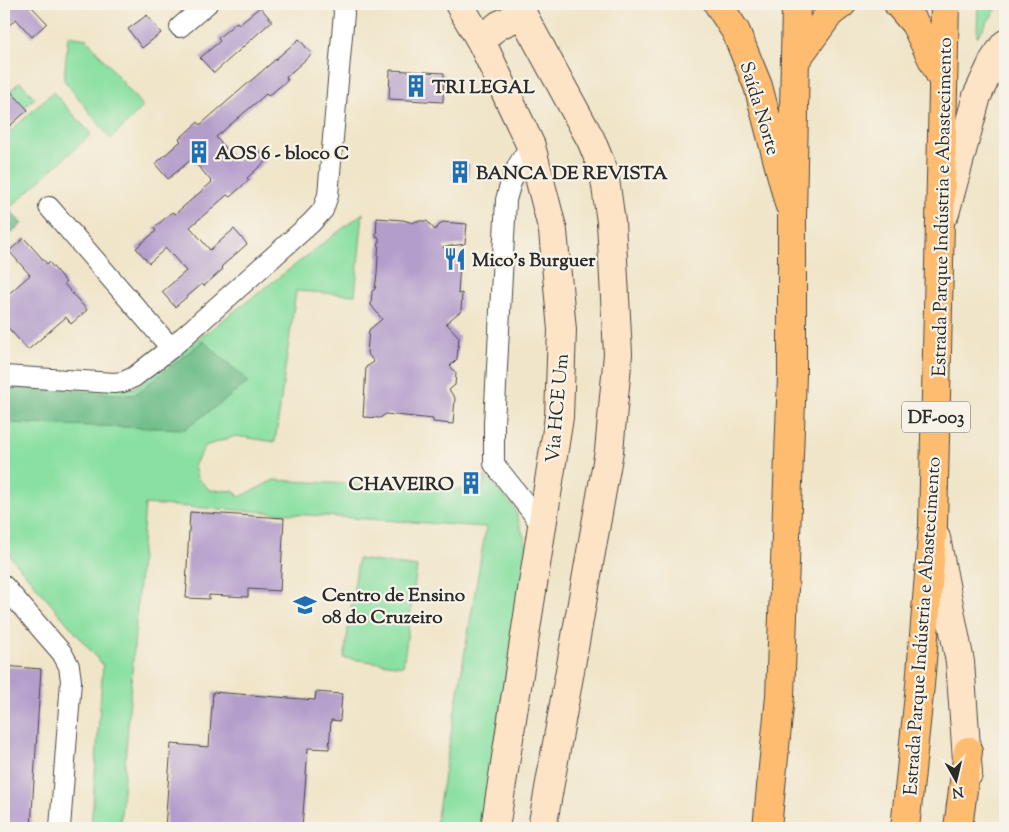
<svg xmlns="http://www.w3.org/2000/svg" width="1009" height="832" font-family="'Sorts Mill Goudy',serif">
	<rect width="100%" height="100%" fill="#f7f3e8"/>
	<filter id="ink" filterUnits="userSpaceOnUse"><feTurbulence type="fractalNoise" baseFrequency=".02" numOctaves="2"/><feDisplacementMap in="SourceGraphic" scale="10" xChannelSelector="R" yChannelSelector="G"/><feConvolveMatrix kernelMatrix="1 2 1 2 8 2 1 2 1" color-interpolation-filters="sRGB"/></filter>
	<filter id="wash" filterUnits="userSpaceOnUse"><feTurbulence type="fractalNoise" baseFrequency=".0096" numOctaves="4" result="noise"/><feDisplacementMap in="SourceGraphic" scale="20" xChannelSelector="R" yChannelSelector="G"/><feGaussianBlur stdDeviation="1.12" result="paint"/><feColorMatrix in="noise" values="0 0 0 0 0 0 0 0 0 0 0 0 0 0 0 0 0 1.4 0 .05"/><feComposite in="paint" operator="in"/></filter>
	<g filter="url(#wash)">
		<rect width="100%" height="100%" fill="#f0e5c9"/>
		<g fill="#8ae0a3" stroke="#5a8667">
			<path d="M978,4h22l-23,33z"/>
			<path d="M68,36l19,3 56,68 -32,32 -47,-59z"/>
			<path d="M20,82l15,16 -26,22 -5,-7v-17z"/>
			<path d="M53,92l38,42 -79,72 -8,-9v-60z"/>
			<path d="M363,213l-8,82 -59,-4 -21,151 -39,-6 -31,10 -11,20 3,12 13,12 24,1 6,6 34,-17 208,11 3,-15 29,31 13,39 -46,282h-46l51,-301 -341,-23 -25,324h-29l12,-163 -99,-116v-175l130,14z"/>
			<path d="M358,559l59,8 -14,99 -59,-8z"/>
		</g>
		<g fill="#6fbe89" stroke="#4d745a">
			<path d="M4,203l18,21 -18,15z"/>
			<path d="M203,341l46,41 -64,47 -181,-6v-39l40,5 90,6z"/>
		</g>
		<g id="blocks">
			<g fill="#b39dcb">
				<path d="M4,4h30l-3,2 16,17 -15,14 -16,-18 -12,11z"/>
				<path d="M260,7l12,14 -58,52 -14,-15 20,-17 -2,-3 19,-16 2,2z"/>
				<path d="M147,15l14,18 -19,15 -14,-19z"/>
				<path d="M299,39l13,15 -26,23 2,3 -20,16 -2,-2 -50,43 20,24 18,-15 13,14 -20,18 2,2 -19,17 -3,-2 -37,32 20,23 24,-21 13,15 -26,23 2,2 -19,17 -2,-2 -27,23 -13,-15 24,-21 -20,-23 -17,15 -13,-15 20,-17 -2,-3 18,-16 3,2 37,-32 -20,-23 -24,20 -13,-15 26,-23 -2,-2 19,-17 2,3z"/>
				<path d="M390,70l54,3 -1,29 -54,-3z"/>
				<path d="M4,84l24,26 -24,21z"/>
				<path d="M453,164h16l-1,16 -16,-1z"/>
				<path d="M377,218l26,2 10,3 3,-2h11l8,9 7,-8 25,2 -2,20 -22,3 17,17 -2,30 4,-1 -1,18 -15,12 13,14 -2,22 -7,7 6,7 -1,12 -6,5 6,8 -2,26 -20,-2v-3l-47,-5 -6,4 -17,-1 3,-50 8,-5 -7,-9 2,-23 13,-11 -11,-14 1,-14 3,-2 2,-15 2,-36 -3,-1z"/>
				<path d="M24,238l23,26 2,-2 17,20 -2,2 23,26 -16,14 -5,-7 -38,33 -24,-27v-25l26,-23 -21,-24z"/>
				<path d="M190,512l94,6 -4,73 -32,-2v8l-39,-2v4l-23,-1 1,-13h-1z"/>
				<path d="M4,666l37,3 -10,159h-27z"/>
				<path d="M213,692l102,8 1,-8 26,2 -2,27 -9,-1 -2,29 -21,-1 -6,80h-137l6,-84 38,3z"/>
			</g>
		</g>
	</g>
	<g filter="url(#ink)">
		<use href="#blocks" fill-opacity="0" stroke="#494743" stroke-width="1"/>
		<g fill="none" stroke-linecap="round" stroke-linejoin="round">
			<defs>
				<g id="street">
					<path d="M180,27l27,-23"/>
					<path d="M531,146c-15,19 -19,31 -25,54l-12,223v41l38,48 10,16"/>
					<path d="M49,207l122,141"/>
					<path d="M4,376l110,7 9,-1 11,-5 37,-29 140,-125 12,-13 5,-15 16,-182 -1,-9"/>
					<path d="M4,586l58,67 7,13 2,15 -11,147"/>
				</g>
				<g id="secondary">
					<path d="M459,4l23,39 49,103 22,85 9,99 -3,87 -64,411"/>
					<path d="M517,4l74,136 13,32 7,50 7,132 -9,97 -67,377"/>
					<path d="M482,43l8,-11 9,-7 24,-11"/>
					<path d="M945,213l32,-117 17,-36 11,-16"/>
					<path d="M936,538l24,124 8,112"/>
				</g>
				<path id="primary" d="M718,4l18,28 22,54 31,118"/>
				<g id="highway">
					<path d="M898,4l17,20 27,55"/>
					<path d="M795,61l35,-48 12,-9"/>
					<path d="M767,828l13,-132 12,-321v-158l4,-213"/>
					<path d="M905,828l15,-143 13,-160 12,-521"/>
					<path d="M958,828l10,-77"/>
				</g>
			</defs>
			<use href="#street" stroke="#494743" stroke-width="22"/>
			<use href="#secondary" stroke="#494743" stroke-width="30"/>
			<use href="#primary" stroke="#494743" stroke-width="30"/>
			<use href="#highway" stroke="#494743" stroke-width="30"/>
			<use href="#street" stroke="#fff" stroke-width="20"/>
			<use href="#secondary" stroke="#fee4c6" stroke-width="28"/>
			<use href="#primary" stroke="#fdbc70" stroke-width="28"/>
			<use href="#highway" stroke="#fdbc70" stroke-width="28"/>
		</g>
	</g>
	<defs>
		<symbol id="building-bare" viewBox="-9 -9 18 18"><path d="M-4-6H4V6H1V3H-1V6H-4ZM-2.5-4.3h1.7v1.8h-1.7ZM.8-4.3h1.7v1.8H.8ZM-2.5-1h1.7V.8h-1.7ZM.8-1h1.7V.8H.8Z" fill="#1f6fb2" stroke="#f7f3e8" stroke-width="2.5" paint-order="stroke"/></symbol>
		<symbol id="restaurant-bare" viewBox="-9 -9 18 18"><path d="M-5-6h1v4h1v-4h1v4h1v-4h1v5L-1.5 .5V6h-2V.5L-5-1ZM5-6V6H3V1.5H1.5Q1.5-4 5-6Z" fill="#1f6fb2" stroke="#f7f3e8" stroke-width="2.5" paint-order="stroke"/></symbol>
		<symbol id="school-bare" viewBox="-9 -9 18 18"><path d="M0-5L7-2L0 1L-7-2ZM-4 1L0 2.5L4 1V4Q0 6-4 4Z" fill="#1f6fb2" stroke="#f7f3e8" stroke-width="2.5" paint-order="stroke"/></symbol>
	</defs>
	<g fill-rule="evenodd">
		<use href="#building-bare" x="400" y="70" width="32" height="32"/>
		<use href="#building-bare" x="183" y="136" width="32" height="32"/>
		<use href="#building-bare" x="444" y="156" width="32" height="32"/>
		<use href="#restaurant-bare" x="439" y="243" width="32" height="32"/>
		<use href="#building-bare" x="455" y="467" width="32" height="32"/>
		<use href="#school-bare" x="289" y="589" width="32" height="32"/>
	</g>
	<g text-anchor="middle" stroke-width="4.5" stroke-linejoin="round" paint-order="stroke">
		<rect fill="#f7f3e8" stroke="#686764" stroke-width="1" x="902" y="401.5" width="68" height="31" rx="4"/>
		<g font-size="18" font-weight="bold" fill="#2b2b2b">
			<text x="936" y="423">DF-003</text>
		</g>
		<g font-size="19" font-weight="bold" fill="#2b2b2b" stroke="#f7f3e8" text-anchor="start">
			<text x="432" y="93">TRI LEGAL</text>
			<text x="215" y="159">AOS 6 - bloco C</text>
			<text x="476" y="179">BANCA DE REVISTA</text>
			<text x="472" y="266">Mico's Burguer</text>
			<text x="454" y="490" text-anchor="end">CHAVEIRO</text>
			<text x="322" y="601">Centro de Ensino<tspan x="322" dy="22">08 do Cruzeiro</tspan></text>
		</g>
		<g font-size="19" fill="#2b2b2b" stroke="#f7f3e8">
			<text transform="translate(761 108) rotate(73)" y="7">Saída Norte</text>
			<text transform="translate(941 207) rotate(-89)" y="7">Estrada Parque Indústria e Abastecimento</text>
			<text transform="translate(556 408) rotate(-85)" y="7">Via HCE Um</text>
			<text transform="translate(921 626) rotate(-86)" y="7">Estrada Parque Indústria e Abastecimento</text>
		</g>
	</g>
	<rect width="1009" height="832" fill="none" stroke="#f7f3e8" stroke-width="20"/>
	<g transform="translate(956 780) rotate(172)" stroke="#f7f3e8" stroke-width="4" paint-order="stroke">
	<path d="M0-4L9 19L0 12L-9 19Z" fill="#2b2b2b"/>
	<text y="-8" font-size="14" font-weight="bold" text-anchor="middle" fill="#2b2b2b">N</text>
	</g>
</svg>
